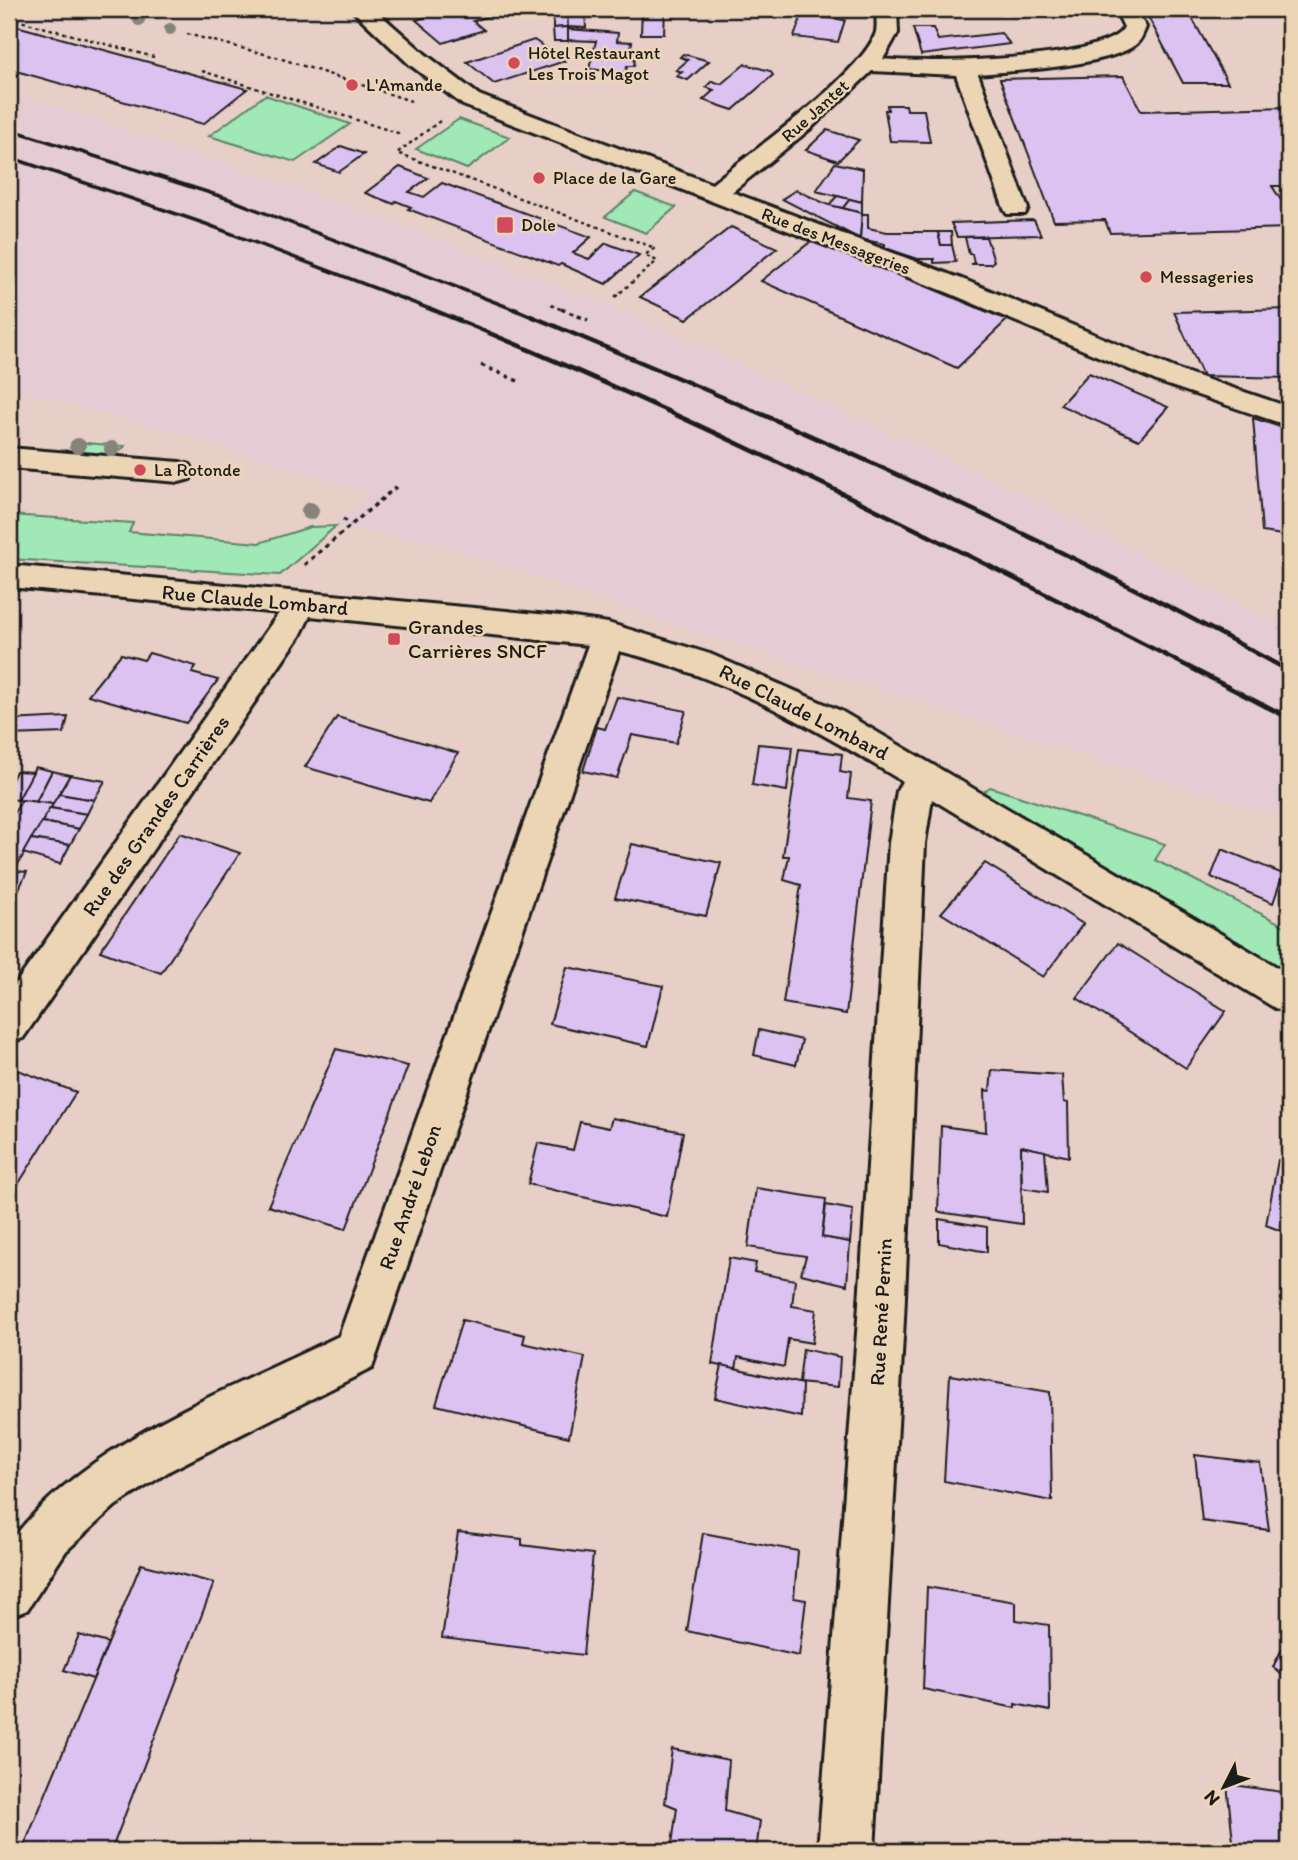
<svg xmlns="http://www.w3.org/2000/svg" width="1298" height="1860" font-family="Itim,sans-serif">
	<rect width="100%" height="100%" fill="#e7cfc7"/>
	<filter id="ink" filterUnits="userSpaceOnUse"><feTurbulence type="fractalNoise" baseFrequency=".0143" numOctaves="2"/><feDisplacementMap in="SourceGraphic" scale="14" xChannelSelector="R" yChannelSelector="G"/><feConvolveMatrix kernelMatrix="1 2 1 2 8 2 1 2 1" color-interpolation-filters="sRGB"/></filter>
	<g filter="url(#ink)">
		<path fill="#e4cbd4" d="M9,91l357,121 260,100 396,182 267,137v189l-619,-197 -228,-79 -106,-18 35,-33 -197,-61 -165,-44z"/>
		<g fill="#a0e8b6" stroke="#5e8269" stroke-width="2">
			<path d="M265,95l85,29 -55,38 -86,-26z"/>
			<path d="M459,119l51,18 -43,32 -51,-20z"/>
			<path d="M635,192l41,15 -30,26 -41,-16z"/>
			<path d="M72,442l53,4c-8,12 -43,9 -55,2z"/>
			<path d="M9,515l124,8 -4,9 130,11 51,-16 26,-1 -56,49 -271,-16z"/>
			<path d="M990,787l175,57 -10,16 134,68v45l-306,-181z"/>
		</g>
		<g fill="#dcc2f1" stroke="#1c1c1c" stroke-width="2">
			<path d="M454,9h58l-39,12 11,9 -41,13 -27,-23z"/>
			<path d="M553,9h14l1,18 -15,1z"/>
			<path d="M567,9h18l1,19 -18,-1z"/>
			<path d="M642,9h23l-1,25h-23z"/>
			<path d="M1144,9h43l41,74h-45z"/>
			<path d="M802,15l43,5 -7,22 -44,-5z"/>
			<path d="M9,24l238,65 -44,35 -194,-55z"/>
			<path d="M568,27v14h-14l-1,-13z"/>
			<path d="M913,28h20l5,12 63,-7 9,11 -89,11z"/>
			<path d="M568,29l50,4 -1,8 15,1 -3,15 6,1 -1,8h-7l-1,7 -37,-4 7,-28 -28,-1z"/>
			<path d="M534,40l31,21 -71,23 -27,-22z"/>
			<path d="M683,54l8,2 18,5 -21,19 -12,-4 6,-4 -6,-2 12,-10 -8,-3z"/>
			<path d="M745,64l25,7 3,4 -40,35 -30,-10 11,-10 -8,-3 6,-6 9,3z"/>
			<path d="M1123,76l18,35 148,-4v79h-17l16,25 1,17 -179,5 -5,-13 -51,1 -54,-142z"/>
			<path d="M887,105h19l1,5h17l6,32 -40,-1 -5,-31h3z"/>
			<path d="M827,130l32,10 -21,21 -32,-11z"/>
			<path d="M341,146l23,8 -25,18 -23,-8z"/>
			<path d="M835,163l28,6 -1,33 -46,-11z"/>
			<path d="M400,167l28,11 -19,14 15,5 18,-14 149,54 -18,16 16,6 17,-16 33,12 -33,29 -45,-20 -3,2 -150,-57 3,-2 -15,-6 -2,3 -29,-11z"/>
			<path d="M796,190l30,14 36,9 -2,26 -78,-40z"/>
			<path d="M837,196l13,3 -7,9 -14,-3z"/>
			<path d="M850,199l12,3v11l-19,-5z"/>
			<path d="M862,214h6v14l19,4h51l3,13h11l4,17 -22,1v-4h-16l-33,-11v-4l-25,-5z"/>
			<path d="M1034,220l7,15 -84,2 -6,-14z"/>
			<path d="M731,227l46,21 -90,71 -47,-22z"/>
			<path d="M938,232h13l1,13h-11z"/>
			<path d="M965,237h21l8,24 -4,3h-19l3,-1 -2,-9h-3z"/>
			<path d="M814,239l193,81 -50,48 -196,-87z"/>
			<path d="M1289,309v69l-86,-2 -29,-64z"/>
			<path d="M1089,373l79,34 -29,33 -79,-35z"/>
			<path d="M1253,418l36,12v106l-27,-4z"/>
			<path d="M149,653l47,13 -4,7 26,7 -32,43 -98,-28 33,-41 23,6z"/>
			<path d="M617,697l69,14 -10,32 -44,-8 -15,43 -34,-7 14,-44 8,2z"/>
			<path d="M68,717l-4,16 -55,2v-15z"/>
			<path d="M337,717l121,36 -29,50 -124,-36z"/>
			<path d="M758,744l34,3 -5,44 -35,-6z"/>
			<path d="M799,749l43,5 -2,18 11,2 -3,24 23,3 -25,213 -63,-11 18,-118 -17,-5 5,-24h-6z"/>
			<path d="M35,767l17,4 -16,31 -18,-2z"/>
			<path d="M16,771l17,1 -15,28 -9,-1v-13z"/>
			<path d="M52,771l18,4 -17,29 -17,-2z"/>
			<path d="M70,775l35,6 -11,19 -35,-6z"/>
			<path d="M59,794l35,6 -7,14 -37,-6z"/>
			<path d="M22,800l31,4 -39,67 13,1 -18,38v-89z"/>
			<path d="M50,808l37,6 -8,15 -37,-7z"/>
			<path d="M42,822l37,7 -9,16 -39,-6z"/>
			<path d="M180,833l60,20 -79,120 -61,-22z"/>
			<path d="M31,839l39,6 -10,19 -37,-11z"/>
			<path d="M632,844l89,19 -15,53 -91,-18z"/>
			<path d="M1222,849l61,25 -10,29 -62,-26z"/>
			<path d="M985,863l98,61 -40,53 -102,-64z"/>
			<path d="M1118,943l108,68 -40,57 -109,-70z"/>
			<path d="M567,967l96,19 -15,60 -98,-22z"/>
			<path d="M759,1030l43,10 -6,25 -42,-10z"/>
			<path d="M336,1049l72,17 -62,163 -78,-23z"/>
			<path d="M18,1070l58,22 -67,107v-115z"/>
			<path d="M992,1070l70,5 2,27 4,1 1,54 -48,-11 1,78 -84,-12 3,-86 45,6 -1,-42 5,1z"/>
			<path d="M612,1118l71,14 -16,85 -139,-33 10,-41 35,7 7,-28 29,6z"/>
			<path d="M1021,1146l24,5 3,41 -26,-4z"/>
			<path d="M1278,1160l11,4v70l-23,-9z"/>
			<path d="M756,1188l70,11 -4,38 28,5 -3,43 -46,-11 5,-18 -58,-9z"/>
			<path d="M826,1205l27,5 -3,32 -28,-5z"/>
			<path d="M939,1219l48,8v25l-48,-9z"/>
			<path d="M729,1258l27,5 -2,9 41,8 -3,26 24,4 -4,33 -24,-4 -4,28 -46,-10 -2,12 -24,-5z"/>
			<path d="M462,1320l63,15 -2,8 62,14 -16,80 -133,-32z"/>
			<path d="M803,1349l37,8 -2,30 -39,-4z"/>
			<path d="M722,1365l80,19 -1,33 -86,-19z"/>
			<path d="M950,1375l100,17 2,109 -108,-20z"/>
			<path d="M1195,1455l65,8 9,67 -67,-9z"/>
			<path d="M458,1532l64,7v6l71,9 -10,101 -141,-17z"/>
			<path d="M703,1533l95,18 -4,47 12,2 -7,56 -112,-25z"/>
			<path d="M141,1564l73,19 -103,268h-89z"/>
			<path d="M927,1587l89,15v18l33,5 1,86 -35,-7v4l-92,-19z"/>
			<path d="M79,1635l29,8 -15,36 -29,-9z"/>
			<path d="M1289,1635v46l-16,-14z"/>
			<path d="M672,1749l57,11 -4,51 35,10 -4,30h-85l6,-43 -12,-5z"/>
			<path d="M1227,1784l62,9v58h-55z"/>
		</g>
		<g fill="none" stroke-linecap="round" stroke-linejoin="round">
			<defs>
				<g id="minor">
					<path d="M351,9h23l51,45 54,41 233,89c38,-31 146,-107 163,-149 3,-7 1,-18 1,-26h21l1,24 -15,26c38,5 227,2 241,-32l-9,-18h20l11,18c-3,7 -5,14 -11,18 -29,21 -120,26 -157,29l50,135 -3,5h-18l-3,-5 -48,-134 -84,-4 -62,58 -78,63 235,89 212,89 110,37v19l-130,-44 -210,-89 -486,-188 -54,-41z"/>
					<path d="M9,448l170,14 11,3 4,7 -4,7 -11,3 -170,-14z"/>
					<path d="M9,565l551,51 48,7 102,31 131,57 448,263v39l-14,-5 -343,-209 -7,44 -21,476 -30,532h-56l40,-532 31,-476 8,-52 5,-10c-89,-54 -181,-106 -283,-130l-247,717 -201,102 -56,36 -49,45 -39,59 -18,7v-73c73,-101 220,-154 330,-208l249,-691 -278,-29 -10,20 -277,402 -14,5v-50l270,-380 -270,-26z"/>
				</g>
			</defs>
			<use href="#minor" stroke="#1c1c1c" stroke-width="6"/>
			<g stroke="#1c1c1c" stroke-width="2.5" stroke-dasharray="3.5 3.5" stroke-linecap="butt">
				<path d="M9,18l145,39"/>
				<path d="M187,34l89,23 135,44"/>
				<path d="M202,71l199,63"/>
				<path d="M440,121l-43,32 258,95"/>
				<path d="M615,297l42,-36 -12,-6 10,-7"/>
				<path d="M551,305l14,6"/>
			</g>
			<g stroke="#1c1c1c" stroke-width="3.5" stroke-dasharray="4.5 4.5" stroke-linecap="butt">
				<path d="M561,309l27,11"/>
				<path d="M481,365l37,16"/>
				<path d="M343,519l8,5"/>
				<path d="M304,565l92,-78"/>
			</g>
			<use href="#minor" fill="#ecd5b5" fill-rule="evenodd"/>
			<g stroke="#1c1c1c" stroke-width="3.5">
				<path d="M9,129l220,70 289,112"/>
				<path d="M9,157l197,67 229,87"/>
			</g>
			<g stroke="#1c1c1c" stroke-width="4.5">
				<path d="M431,309c286,116 561,257 836,398"/>
				<path d="M514,309c263,109 525,223 775,362"/>
			</g>
			<path stroke="#1c1c1c" stroke-width="5" d="M1264,705l25,13"/>
		</g>
		<g fill="#86837a">
			<circle cx="139" cy="20" r="6"/>
			<circle cx="170" cy="29" r="6"/>
			<circle cx="78" cy="446" r="8"/>
			<circle cx="112" cy="449" r="8"/>
			<circle cx="310" cy="511" r="9"/>
		</g>
	</g>
	<g fill="#d1495b" stroke="#ecd5b5" stroke-width="2.5">
		<circle cx="514" cy="63" r="7"/>
		<circle cx="352" cy="85" r="7"/>
		<circle cx="539" cy="178" r="7"/>
		<rect x="496" y="216" width="18" height="18" rx="3.5"/>
		<circle cx="1146" cy="277" r="7"/>
		<circle cx="140" cy="470" r="7"/>
		<rect x="387" y="632" width="14" height="14" rx="3.5"/>
	</g>
	<g text-anchor="middle" stroke-width="5" stroke-linejoin="round" paint-order="stroke">
		<g font-size="18" fill="#1c1c1c" stroke="#ecd5b5" text-anchor="start">
			<text x="528" y="59">Hôtel Restaurant<tspan x="528" dy="21">Les Trois Magot</tspan></text>
			<text x="366" y="91">L'Amande</text>
			<text x="553" y="184">Place de la Gare</text>
			<text x="521" y="231">Dole</text>
			<text x="1160" y="283">Messageries</text>
			<text x="154" y="476">La Rotonde</text>
		</g>
		<g font-size="18" fill="#1c1c1c" stroke="#ecd5b5">
			<text transform="translate(815 111) rotate(-42)" y="6">Rue Jantet</text>
			<text transform="translate(836 241) rotate(21)" y="6">Rue des Messageries</text>
		</g>
		<g font-size="21" fill="#1c1c1c" stroke="#ecd5b5">
			<text transform="translate(255 600) rotate(5)" y="7">Rue Claude Lombard</text>
			<text transform="translate(804 712) rotate(27)" y="7">Rue Claude Lombard</text>
			<text transform="translate(156 816) rotate(-55)" y="7">Rue des Grandes Carrières</text>
			<text transform="translate(410 1197) rotate(-71)" y="7">Rue André Lebon</text>
			<text transform="translate(881 1312) rotate(-87)" y="7">Rue René Pernin</text>
		</g>
		<g font-size="21" fill="#1c1c1c" stroke="#ecd5b5" text-anchor="start">
			<text x="408" y="634">Grandes<tspan x="408" dy="24">Carrières SNCF</tspan></text>
		</g>
	</g>
	<rect width="1298" height="1860" fill="none" stroke="#ecd5b5" stroke-width="35"/>
	<rect x="18" y="18" width="1263" height="1825" fill="none" stroke="#1c1c1c" stroke-width="2.5" filter="url(#ink)"/>
	<g transform="translate(1224 1787) rotate(228)" stroke="#ecd5b5" stroke-width="5" paint-order="stroke">
	<path d="M0-5L12 26L0 18L-12 26Z" fill="#1c1c1c"/>
	<text y="-10" font-size="19" font-weight="bold" text-anchor="middle" fill="#1c1c1c">N</text>
	</g>
</svg>
